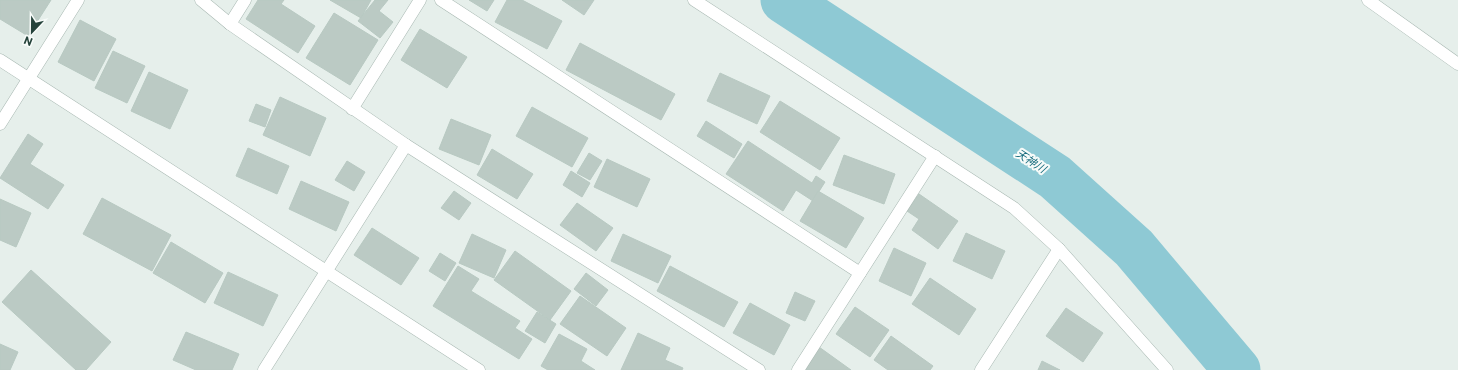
<svg xmlns="http://www.w3.org/2000/svg" width="1458" height="370" font-family="Commissioner,'Noto Sans JP',sans-serif">
	<rect width="100%" height="100%" fill="#e6efeb"/>
	<g fill="none" stroke-linecap="round" stroke-linejoin="round">
		<path stroke="#8ec9d4" stroke-width="47" d="M784,0l271,177 79,71 103,122"/>
	</g>
	<g fill="#bbcac4" stroke="#b8c9c2">
		<path d="M0,0h51l-23,36 -28,-17z"/>
		<path d="M258,0h26l-3,4 34,22 -17,27 -52,-34z"/>
		<path d="M330,0h41l-10,18z"/>
		<path d="M375,0h13l-9,11 14,11 -13,16 -22,-17z"/>
		<path d="M469,0h25l-7,11z"/>
		<path d="M507,0h15l40,21 -15,28 -52,-27z"/>
		<path d="M562,0h32l-10,15z"/>
		<path d="M334,13l44,27 -28,45 -44,-27z"/>
		<path d="M80,20l36,19 -22,42 -36,-19z"/>
		<path d="M420,29l47,28 -20,31 -46,-28z"/>
		<path d="M580,43l95,51 -14,26 -95,-50z"/>
		<path d="M113,51l32,15 -18,37 -32,-15z"/>
		<path d="M149,72l39,18 -18,39 -39,-18z"/>
		<path d="M720,73l50,23 -13,28 -50,-23z"/>
		<path d="M280,97l46,21 -16,38 -47,-21z"/>
		<path d="M780,101l60,37 -20,32 -60,-38z"/>
		<path d="M256,104l15,6 -6,17 -16,-6z"/>
		<path d="M532,107l56,31 -16,29 -56,-31z"/>
		<path d="M451,119l40,16 -12,30 -40,-16z"/>
		<path d="M706,121l36,23 -8,14 -37,-22z"/>
		<path d="M28,134l15,10 -13,20 34,21 -16,24 -48,-31z"/>
		<path d="M748,141l64,42 4,-7 9,6 -12,19 -17,-11 -13,21 -57,-37z"/>
		<path d="M248,148l41,18 -12,28 -41,-18z"/>
		<path d="M492,149l41,25 -16,25 -40,-24z"/>
		<path d="M589,153l13,8 -12,19 -13,-7z"/>
		<path d="M844,155l51,19 -11,30 -51,-19z"/>
		<path d="M607,159l43,20 -13,28 -43,-20z"/>
		<path d="M347,161l18,11 -11,19 -19,-11z"/>
		<path d="M571,171l19,12 -8,14 -19,-12z"/>
		<path d="M301,181l48,21 -13,29 -47,-22z"/>
		<path d="M454,191l17,12 -12,17 -18,-12z"/>
		<path d="M818,191l46,27 -18,30 -46,-27z"/>
		<path d="M919,194l39,27 -20,28 -26,-19 7,-11 -12,-8z"/>
		<path d="M102,198l69,37 -19,36 -69,-37z"/>
		<path d="M0,199l31,14 -15,34 -16,-7z"/>
		<path d="M577,203l36,25 -17,23 -36,-26z"/>
		<path d="M372,228l47,30 -18,27 -47,-30z"/>
		<path d="M966,233l39,18 -13,28 -39,-18z"/>
		<path d="M472,234l34,16 -12,28 -35,-15z"/>
		<path d="M623,234l48,22 -13,27 -47,-22z"/>
		<path d="M171,242l52,31 -18,30 -52,-30z"/>
		<path d="M894,248l32,15 -15,33 -32,-15z"/>
		<path d="M515,251l56,40 -21,29 -56,-40z"/>
		<path d="M440,253l16,10 -11,18 -16,-10z"/>
		<path d="M458,266l21,13 -8,12 49,30 -5,7 17,11 -13,20 -86,-53z"/>
		<path d="M670,266l68,36 -14,25 -67,-36z"/>
		<path d="M31,270l80,72 -25,28h-10l-74,-68z"/>
		<path d="M228,272l50,23 -15,31 -49,-23z"/>
		<path d="M586,273l22,17 -12,16 -22,-17z"/>
		<path d="M930,278l46,31 -17,26 -47,-31z"/>
		<path d="M795,292l20,9 -10,20 -19,-8z"/>
		<path d="M580,296l46,32 -19,28 -47,-32z"/>
		<path d="M750,303l40,22 -16,30 -41,-22z"/>
		<path d="M855,307l34,23 -19,27 -34,-23z"/>
		<path d="M1066,308l37,25 -20,29 -37,-26z"/>
		<path d="M537,312l19,12 -11,19 -20,-12z"/>
		<path d="M186,332l53,22 -7,16h-36l-23,-10z"/>
		<path d="M638,333l32,15 -5,12 18,8 -1,2h-61z"/>
		<path d="M559,334l28,15 -6,12 14,9h-47l-7,-4z"/>
		<path d="M891,336l42,30 -3,4h-42l-14,-10z"/>
		<path d="M0,344l18,8 -8,18h-10z"/>
		<path d="M819,347l32,23h-49z"/>
		<path d="M1042,361l18,9h-22z"/>
	</g>
	<g fill="none" stroke-linecap="round" stroke-linejoin="round">
		<defs>
			<g id="minor">
				<path d="M201,0l29,24 176,121 353,225"/>
				<path d="M441,0l419,273"/>
				<path d="M694,0l320,208 45,41 108,121"/>
				<path d="M1368,0l90,64"/>
				<path d="M230,24l15,-24"/>
				<path d="M0,60l479,310"/>
				<path d="M352,109l68,-109"/>
				<path d="M0,124l78,-124"/>
				<path d="M264,370l142,-225"/>
				<path d="M798,370l137,-214"/>
				<path d="M981,370l78,-121"/>
			</g>
		</defs>
		<use href="#minor" stroke="#a8b8b2" stroke-width="13"/>
		<use href="#minor" stroke="#fff" stroke-width="12"/>
	</g>
	<g text-anchor="middle" stroke-width="4" stroke-linejoin="round" paint-order="stroke">
		<g font-size="11" font-style="italic" fill="#1c6f80" stroke="#f7fbf9">
			<text transform="translate(1031 161) rotate(33)" y="4">天神川</text>
		</g>
	</g>
	<g transform="translate(32 32) rotate(202)" stroke="#f7fbf9" stroke-width="3" paint-order="stroke">
	<path d="M0-3L7 15L0 10L-7 15Z" fill="#24423a"/>
	<text y="-6" font-size="11" font-weight="bold" text-anchor="middle" fill="#24423a">N</text>
	</g>
</svg>
